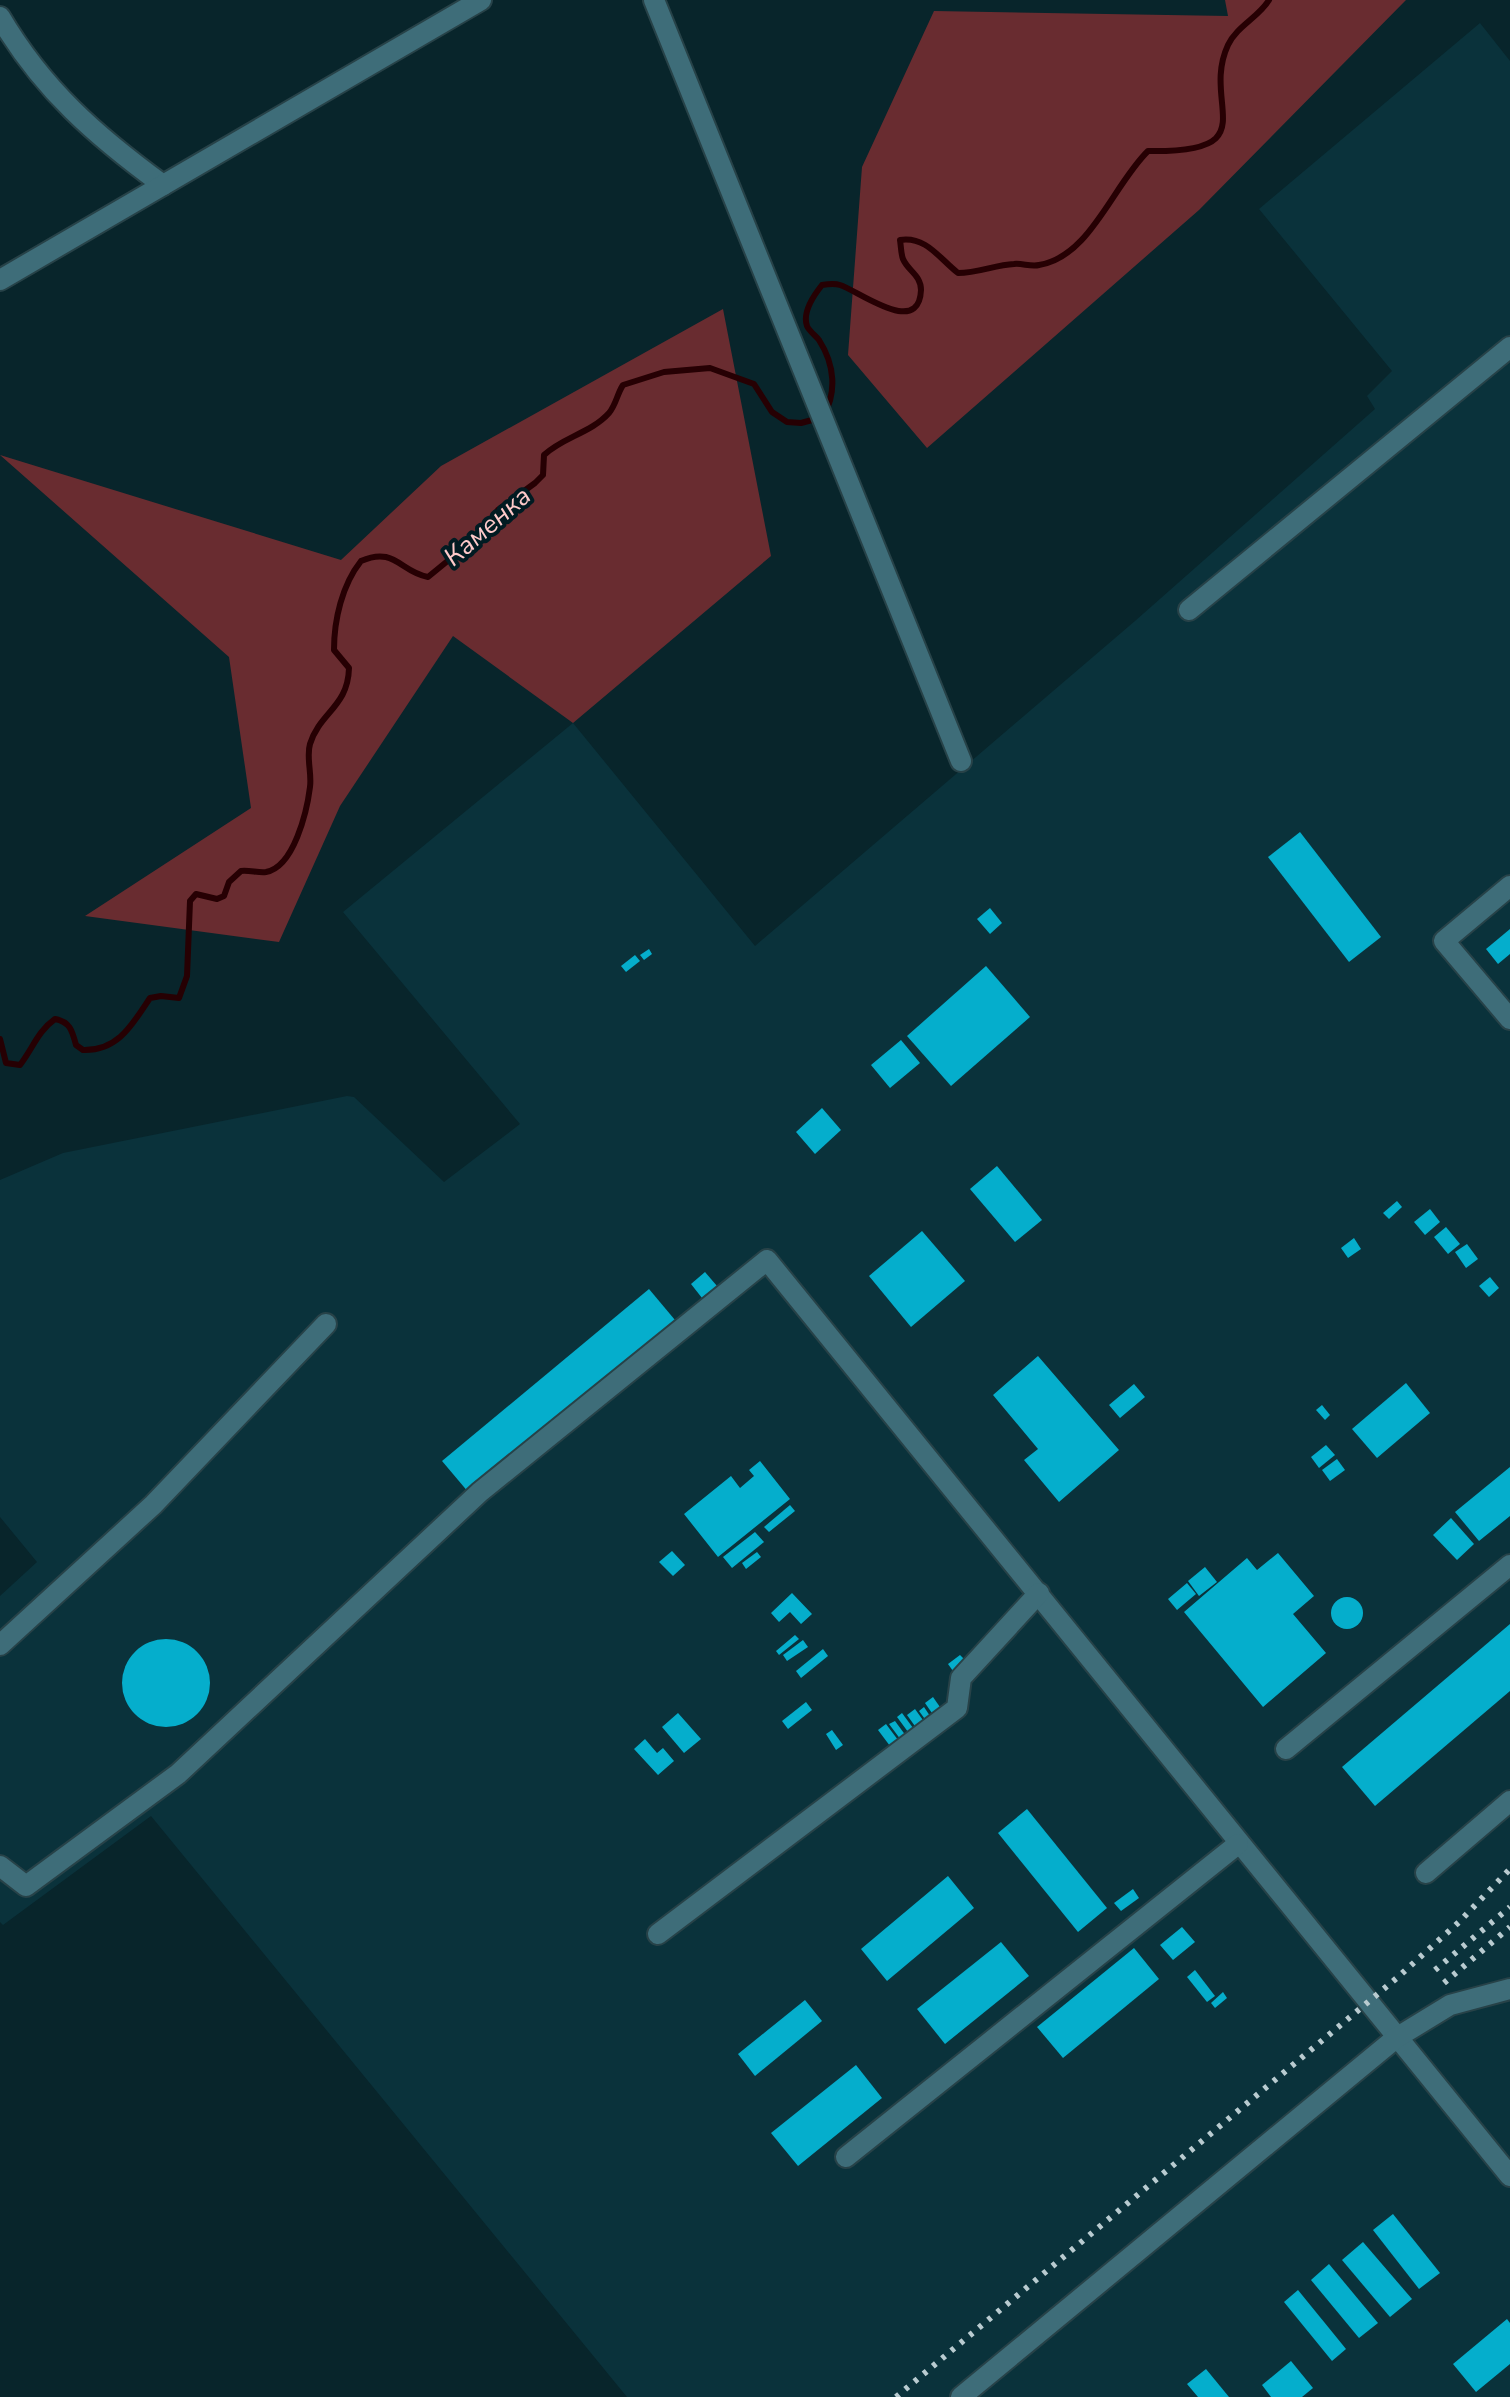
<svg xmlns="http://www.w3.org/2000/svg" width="1510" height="2397" font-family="'Nunito Sans',sans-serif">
	<rect width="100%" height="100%" fill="#08252b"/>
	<path fill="#0a323b" d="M1480,23l30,38v2336h-883l-476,-581 -148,109 -3,-3v-326l37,-34 -37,-45v-337l63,-27 284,-57 7,1 90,85 76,-58 -177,-212 230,-189 182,223 380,-325 240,-212 -8,-13 25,-25 -133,-162z"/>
	<g fill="#692c30">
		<path d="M1225,0h181l-207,210 -272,238 -79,-93 14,-188 72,-156 294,5z"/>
		<path d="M723,309l48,247 -198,167 -120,-87 -113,170 -61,136 -194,-26 166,-108 -22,-151 -229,-202 341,105 100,-94z"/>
	</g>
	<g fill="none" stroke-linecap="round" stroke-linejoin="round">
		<path stroke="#260003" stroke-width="6" d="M0,1039l6,24 14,2c13,-17 18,-34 35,-46 15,3 17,11 21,26l7,5c35,1 49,-25 67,-52l11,-2 18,2 8,-22 3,-75 6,-7 21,5 7,-3 5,-14 12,-11c8,-1 18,2 25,1 28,-5 41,-61 44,-85 2,-14 -4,-30 0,-43 10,-32 38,-37 39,-76l-15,-18c0,-30 8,-65 27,-89 34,-15 39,11 67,16l55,-45 15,-22 37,-27 8,-8 1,-20c19,-18 47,-22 65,-42 7,-8 8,-19 14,-28l41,-13 46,-4 44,16 18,28 15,10 14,1 22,-6c14,-24 12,-52 -4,-77 -3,-4 -10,-9 -12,-14 -5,-14 7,-31 15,-41 6,-1 12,-2 18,0 19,6 79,53 81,5 0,-15 -13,-19 -18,-31 -2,-5 -2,-13 -3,-19 26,-4 39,18 58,33 20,0 37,-8 56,-9 8,-1 17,3 25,1 51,-8 74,-80 109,-114 121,2 52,-46 80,-106 9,-19 31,-28 41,-45"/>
	</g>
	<g fill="#05aecc">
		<path d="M1300,832l81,105 -32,25 -81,-105z"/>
		<path d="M990,908l12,15 -12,11 -13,-15z"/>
		<path d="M1510,929v25l-12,10 -12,-15z"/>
		<path d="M649,949l3,5 -8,6 -4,-5z"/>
		<path d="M635,955l5,6 -14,11 -5,-6z"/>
		<path d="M986,966l44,51 -79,69 -44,-50z"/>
		<path d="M901,1040l19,23 -30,25 -19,-23z"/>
		<path d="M822,1108l19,22 -26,24 -19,-22z"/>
		<path d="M997,1166l45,54 -27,22 -45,-53z"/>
		<path d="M1397,1201l5,6 -13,12 -6,-6z"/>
		<path d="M1430,1209l10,13 -15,13 -11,-13z"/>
		<path d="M1446,1227l14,17 -12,10 -14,-17z"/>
		<path d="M922,1231l43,50 -54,46 -42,-51z"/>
		<path d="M1354,1238l7,11 -13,9 -7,-10z"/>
		<path d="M1467,1244l11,15 -12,9 -11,-16z"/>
		<path d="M705,1272l12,14 -15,12 -11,-14z"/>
		<path d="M1490,1277l9,11 -10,9 -10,-11z"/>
		<path d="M649,1289l26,31 -206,173 -27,-32z"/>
		<path d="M1038,1356l81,94 -60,52 -35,-42 14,-11 -45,-54z"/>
		<path d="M1406,1383l24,30 -53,45 -25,-29z"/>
		<path d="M1134,1384l11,13 -25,21 -11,-13z"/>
		<path d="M1322,1405l8,10 -5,5 -9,-10z"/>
		<path d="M1326,1445l9,10 -16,13 -8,-11z"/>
		<path d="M1337,1459l8,11 -15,11 -8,-11z"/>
		<path d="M760,1461l30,38 -72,58 -34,-43 47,-38 9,12 14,-12 -5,-6z"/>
		<path d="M1510,1467v49l-31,25 -24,-29z"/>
		<path d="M790,1505l5,6 -26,21 -5,-5z"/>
		<path d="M1451,1518l23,26 -17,16 -24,-25z"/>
		<path d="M755,1532l9,10 -32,26 -9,-11z"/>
		<path d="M672,1551l13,14 -12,11 -14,-14z"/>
		<path d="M757,1552l4,5 -15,12 -4,-6z"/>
		<path d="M1278,1553l36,43 -21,18 33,39 -63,54 -79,-95 63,-54 10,12z"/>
		<path d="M1205,1567l12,15 -18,14 -11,-15z"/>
		<path d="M1187,1583l9,11 -19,16 -9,-11z"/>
		<path d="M792,1593l20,21 -11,10 -11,-12 -11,10 -8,-9z"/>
		<circle cx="1347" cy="1613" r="16"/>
		<path d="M1510,1624v67l-135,115 -33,-39z"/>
		<path d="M795,1635l4,4 -20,16 -3,-4z"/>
		<circle cx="166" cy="1683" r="44"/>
		<path d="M803,1640l5,7 -21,14 -4,-6z"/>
		<path d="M823,1649l5,7 -27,22 -5,-7z"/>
		<path d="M960,1655l6,6 -13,10 -5,-7z"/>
		<path d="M933,1697l9,13 -8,6 -9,-13z"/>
		<path d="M806,1702l6,8 -24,19 -6,-8z"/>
		<path d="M924,1707l8,12 -5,3 -8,-11z"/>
		<path d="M915,1709l10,14 -8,6 -10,-14z"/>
		<path d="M678,1713l23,26 -17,14 -22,-26z"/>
		<path d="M902,1713l14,19 -5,4 -14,-19z"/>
		<path d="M895,1721l14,19 -5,4 -15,-20z"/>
		<path d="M886,1724l15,20 -8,6 -15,-20z"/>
		<path d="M832,1730l11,15 -7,5 -10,-16z"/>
		<path d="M645,1739l12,14 6,-5 11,13 -16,14 -24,-26z"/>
		<path d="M1027,1809l80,99 -29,24 -80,-99z"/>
		<path d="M948,1876l26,32 -87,73 -26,-32z"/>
		<path d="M1133,1889l6,9 -18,13 -7,-8z"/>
		<path d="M1182,1927l13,15 -22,18 -13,-15z"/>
		<path d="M1001,1942l28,34 -84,68 -28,-35z"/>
		<path d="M1134,1948l25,31 -96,79 -26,-31z"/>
		<path d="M1195,1970l20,26 -8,6 -20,-25z"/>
		<path d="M1223,1992l4,6 -12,10 -4,-5z"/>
		<path d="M805,2000l17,21 -67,55 -17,-22z"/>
		<path d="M856,2065l26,33 -84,68 -27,-33z"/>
		<path d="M1393,2214l47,59 -21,16 -46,-59z"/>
		<path d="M1363,2242l49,57 -22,18 -48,-57z"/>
		<path d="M1329,2264l49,59 -19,15 -48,-58z"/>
		<path d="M1298,2290l48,59 -14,12 -48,-59z"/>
		<path d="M1507,2319l3,4v41l-34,28 -23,-28z"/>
		<path d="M1291,2361l22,27 -11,9h-31l-9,-12z"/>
		<path d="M1206,2369l23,28h-31l-11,-13z"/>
	</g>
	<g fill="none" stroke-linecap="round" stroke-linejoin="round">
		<defs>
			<g id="minor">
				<path d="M654,0l307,761"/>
				<path d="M0,17c43,73 96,119 163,168"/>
				<path d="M0,280l481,-280"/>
				<path d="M1189,610l321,-263"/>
				<path d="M1510,886l-66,55 66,78"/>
				<path d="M0,1645l153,-140 173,-181"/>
				<path d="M1286,1749l224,-184"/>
				<path d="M0,1866l26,20 152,-112 302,-282 287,-232 743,916"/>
				<path d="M1426,1873l84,-72"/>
				<path d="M658,1934l299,-226 4,-30 78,-85"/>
				<path d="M846,2157l392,-313"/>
				<path d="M961,2397l435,-359 54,-33 60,-16"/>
			</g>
		</defs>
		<use href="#minor" stroke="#274248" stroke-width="24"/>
		<use href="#minor" stroke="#3e6d79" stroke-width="20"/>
		<g stroke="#b9cbd0" stroke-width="6" stroke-dasharray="4 8" stroke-linecap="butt">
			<path d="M1435,1970l75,-63"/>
			<path d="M1444,1983l66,-56"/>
			<path d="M896,2397l502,-420 61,-55 51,-53"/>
		</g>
	</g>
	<g text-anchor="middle" stroke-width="8" stroke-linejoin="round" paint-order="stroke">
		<g font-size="26" font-style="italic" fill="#ffcaca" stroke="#011b22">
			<text transform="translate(487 526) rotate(-41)" y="9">Каменка</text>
		</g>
	</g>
</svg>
